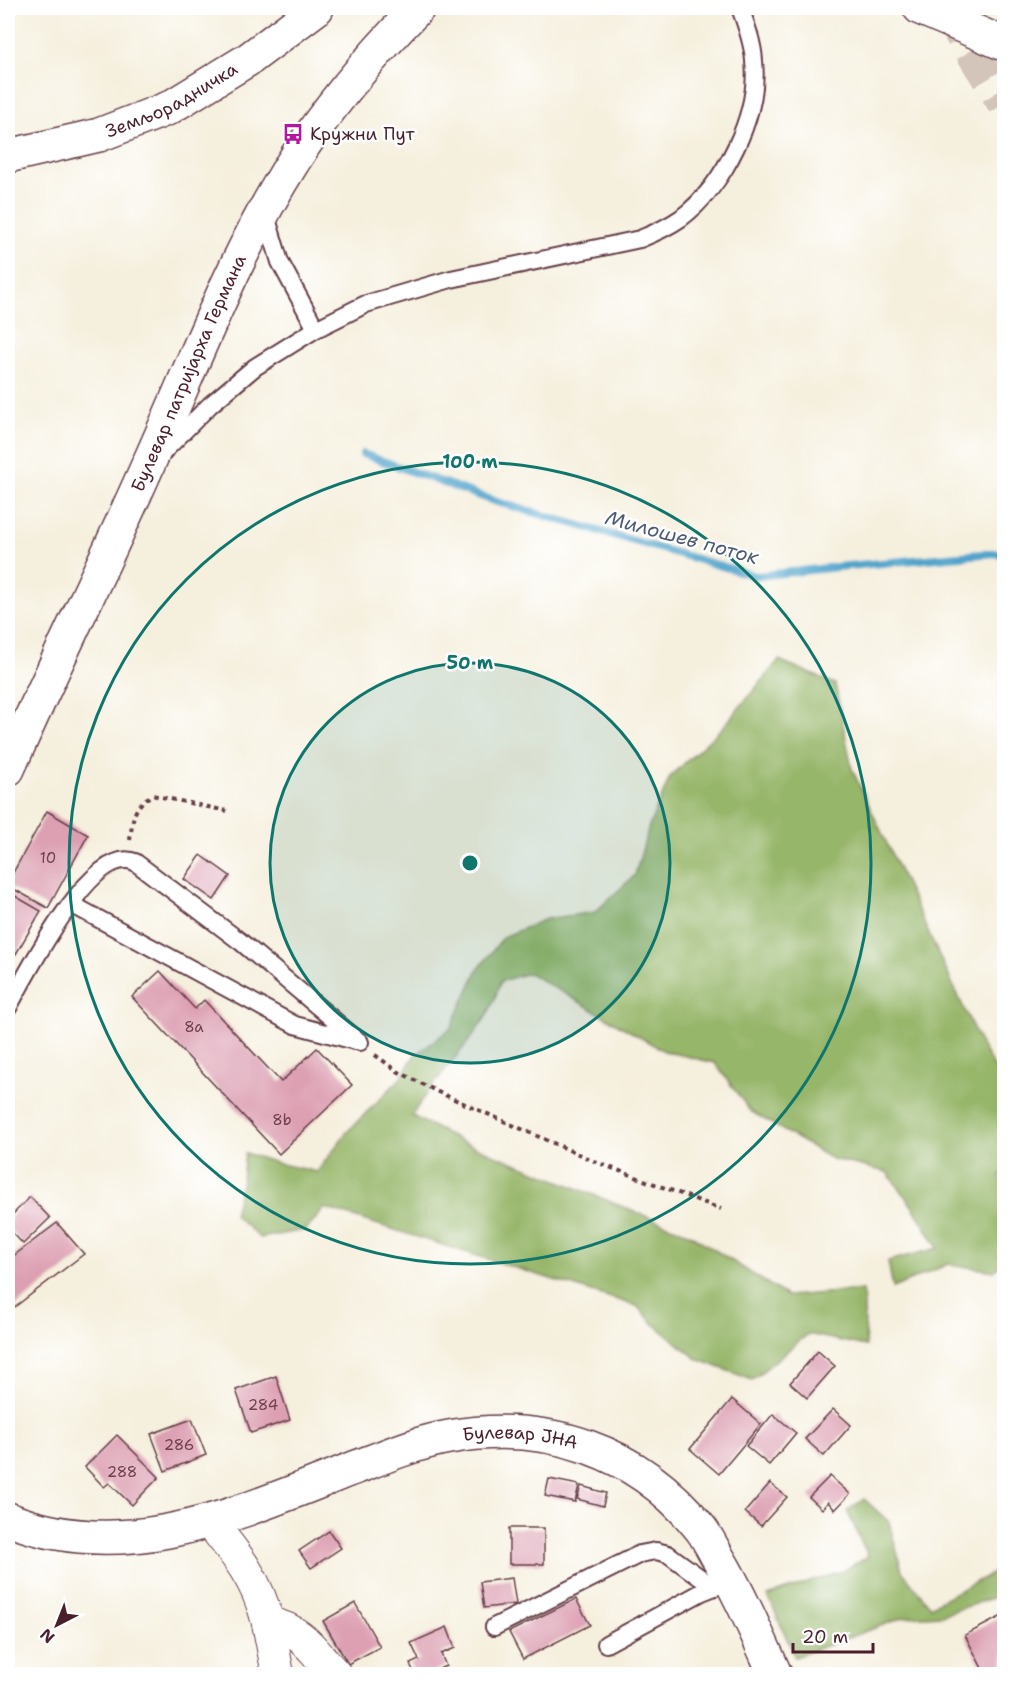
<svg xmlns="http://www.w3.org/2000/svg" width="1012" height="1682" font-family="'Shantell Sans',sans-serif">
	<rect width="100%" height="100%" fill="#fff"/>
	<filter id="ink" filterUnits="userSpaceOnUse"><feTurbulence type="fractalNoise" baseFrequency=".0167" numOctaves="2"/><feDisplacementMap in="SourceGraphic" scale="12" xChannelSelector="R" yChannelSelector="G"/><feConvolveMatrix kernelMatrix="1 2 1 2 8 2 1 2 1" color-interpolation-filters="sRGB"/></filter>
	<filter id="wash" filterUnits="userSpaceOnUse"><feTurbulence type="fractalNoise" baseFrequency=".008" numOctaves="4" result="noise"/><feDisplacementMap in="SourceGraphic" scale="24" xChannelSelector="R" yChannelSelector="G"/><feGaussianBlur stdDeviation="1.35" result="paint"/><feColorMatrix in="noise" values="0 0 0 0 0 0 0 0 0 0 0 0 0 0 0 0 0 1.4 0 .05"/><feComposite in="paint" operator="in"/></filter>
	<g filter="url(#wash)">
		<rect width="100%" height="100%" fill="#f5efdd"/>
		<g fill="#96b669" stroke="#706a4a" stroke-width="1.5">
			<path d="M779,660l56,24 17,85 130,278 22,36v89l-5,5 5,4v81l-10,9 -46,-7 -55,24 -5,-27 50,-13 -25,-41 -26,-35 -55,-13 -82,-48 -35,-48 -51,-12 -135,-78 -28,8c-4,11 -8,24 -14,34 -22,36 -54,64 -75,101l51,26 227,92 97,62 76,-6 3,56 -58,-12 -56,46 -55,-21 -43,-35 -17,-18 -312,-98 -19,22 -46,8 -26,-23 8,-36 3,-26 32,10 40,9 29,-39 54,-54 14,-23 37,-28 26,-57 26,-34 43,-18 49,-7 40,-37 14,-49 21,-49 54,-51z"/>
			<path d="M864,1499l25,23 13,49 28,35 74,-39v27l-62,21 -37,2 -110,40 -27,-61 75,-25 25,-15 -21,-45z"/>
		</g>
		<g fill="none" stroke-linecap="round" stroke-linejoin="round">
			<path stroke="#51a4cc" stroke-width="8" d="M363,454l134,48 259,74 81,-9 157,-14 10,1"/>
		</g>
		<g id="blocks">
			<g fill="#dda0b3">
				<path d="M47,811l41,24 -40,73 -40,-22v-4z"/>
				<path d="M201,855l29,21 -16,24 -30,-21z"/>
				<path d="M8,892l33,19 -25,43 -8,-5z"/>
				<path d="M160,971l35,38 9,-9 77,82 36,-34 35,37 -73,69 -147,-157z"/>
				<path d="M30,1197l20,21 -27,26 -15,-16v-9z"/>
				<path d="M57,1223l27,31 -76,58v-52z"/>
				<path d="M818,1351l17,15 -28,32 -17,-15z"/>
				<path d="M276,1376l14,44 -39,13 -15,-43z"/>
				<path d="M732,1399l29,25 -42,50 -29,-25z"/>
				<path d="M833,1409l18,16 -27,31 -19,-17z"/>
				<path d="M773,1414l23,19 -27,32 -23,-19z"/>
				<path d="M192,1419l14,36 -41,16 -14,-37z"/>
				<path d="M117,1435l42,42 -27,28 -23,-22 -5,4 -19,-20z"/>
				<path d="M830,1476l20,18 -15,16 -7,-8 -6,7 -13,-12z"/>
				<path d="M549,1479l30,6 -4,17 -30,-6z"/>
				<path d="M770,1483l17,14 -26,29 -16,-14z"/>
				<path d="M581,1486l25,7 -3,13 -26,-7z"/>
				<rect x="509" y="1528" width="35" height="36"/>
				<path d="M329,1531l12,17 -30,20 -12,-17z"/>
				<path d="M512,1578l4,26 -32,4 -4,-26z"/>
				<path d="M576,1599l14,26 -67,34 -14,-27z"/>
				<path d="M355,1603l25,44 -32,17 -25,-43z"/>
				<path d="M1004,1615v59h-19l-20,-39z"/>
				<path d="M447,1627l8,21 -14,6 5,12 -19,8h-12l-5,-10 9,-4 -8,-17z"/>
			</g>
		</g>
	</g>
	<g filter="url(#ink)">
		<use href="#blocks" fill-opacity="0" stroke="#643e46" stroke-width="1.5"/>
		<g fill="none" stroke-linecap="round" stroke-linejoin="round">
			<path stroke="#d3c5b9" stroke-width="33" stroke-dasharray="33 16" stroke-linecap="butt" d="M945,9l59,95"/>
			<defs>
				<g id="lane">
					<path d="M265,212l15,50 36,67"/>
					<path d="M163,452l47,-47 45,-38 61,-38 50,-25 85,-25 189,-40c15,-6 28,-12 41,-21 43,-32 79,-104 73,-157 -1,-18 -8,-37 -14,-53"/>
					<path d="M71,904l224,121 60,16"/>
					<path d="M8,1008c17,-31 84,-165 127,-146l106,80 119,100"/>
					<path d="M494,1627l146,-73 16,-3 12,3 45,33"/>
					<path d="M606,1644l96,-52 18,-7"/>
				</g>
				<g id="street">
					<path d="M210,1522c27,33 48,59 58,101 35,7 44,27 67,51"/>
					<path d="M268,1623l10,51"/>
				</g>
				<g id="secondary">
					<path d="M920,8l84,36"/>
					<path id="s1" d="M8,156l91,-21 70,-27 80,-49 68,-51"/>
					<path id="s2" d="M8,769c45,-102 95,-202 140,-304 46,-102 85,-208 145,-303 35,-56 79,-107 125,-154"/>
					<path id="s3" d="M8,1519c117,47 231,-6 341,-49 32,-12 66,-27 100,-33 98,-17 189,13 252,92 6,8 11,18 16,27 23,38 40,78 58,118"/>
				</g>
			</defs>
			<use href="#lane" stroke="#643e46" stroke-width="20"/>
			<use href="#street" stroke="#643e46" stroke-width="34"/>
			<use href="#secondary" stroke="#643e46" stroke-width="36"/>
			<g stroke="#643e46" stroke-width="4" stroke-dasharray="4.5 4.5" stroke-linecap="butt">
				<path d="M130,840c3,-21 2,-33 22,-45l75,16"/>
				<path d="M375,1055l24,17 39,20 158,70 125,47"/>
			</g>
			<use href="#lane" stroke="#fff" stroke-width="16"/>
			<use href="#street" stroke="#fff" stroke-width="32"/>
			<use href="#secondary" stroke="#fff" stroke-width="33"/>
		</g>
	</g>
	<circle cx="470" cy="863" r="200" fill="#0f766e" fill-opacity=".12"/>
	<g fill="none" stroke="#0f766e" stroke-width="3">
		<circle cx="470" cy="863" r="200"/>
		<circle cx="470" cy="863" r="401"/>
	</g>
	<defs>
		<symbol id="bus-bare" viewBox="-9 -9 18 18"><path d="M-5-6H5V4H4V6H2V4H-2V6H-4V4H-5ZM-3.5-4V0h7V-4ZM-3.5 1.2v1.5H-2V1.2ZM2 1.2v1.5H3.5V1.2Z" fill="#b5179e" stroke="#fff" stroke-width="2.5" paint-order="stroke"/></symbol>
	</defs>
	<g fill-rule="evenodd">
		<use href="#bus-bare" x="278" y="119" width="30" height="30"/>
	</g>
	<g text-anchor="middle" stroke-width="5" stroke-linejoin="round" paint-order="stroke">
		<g font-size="15" fill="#6f3f4d">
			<text x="48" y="863">10</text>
			<text x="194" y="1032">8a</text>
			<text x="282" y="1125">8b</text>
			<text x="263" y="1410">284</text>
			<text x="179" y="1450">286</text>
			<text x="122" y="1477">288</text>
		</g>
		<g font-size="18" fill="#4a1f2b" stroke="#fff">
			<text dy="6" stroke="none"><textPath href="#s1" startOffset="174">Земљорадничка</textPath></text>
			<text dy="6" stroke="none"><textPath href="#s2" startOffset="435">Булевар патријарха Германа</textPath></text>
			<text dy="6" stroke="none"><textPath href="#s3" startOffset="531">Булевар ЈНА</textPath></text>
		</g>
		<g font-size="18" fill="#4a1f2b" stroke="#fff" text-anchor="start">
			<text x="310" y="140">Кружни Пут</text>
		</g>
		<g font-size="20" font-style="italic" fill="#4d5b73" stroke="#fff">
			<text transform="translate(682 537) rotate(15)" y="7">Милошев поток</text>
		</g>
	</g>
	<circle cx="470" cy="863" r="9" fill="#0f766e" stroke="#fff" stroke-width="3"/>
	<g font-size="18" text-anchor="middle" font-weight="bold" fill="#0f766e" stroke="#fff" stroke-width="5" stroke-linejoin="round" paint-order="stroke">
		<text x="470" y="468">100 m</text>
		<text x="470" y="669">50 m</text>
	</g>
	<rect width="1012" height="1682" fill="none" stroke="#fff" stroke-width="30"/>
	<g transform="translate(57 1625) rotate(222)" stroke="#ffffff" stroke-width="4.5" paint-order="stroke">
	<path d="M0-4.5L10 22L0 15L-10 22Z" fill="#4a1f2b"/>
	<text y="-9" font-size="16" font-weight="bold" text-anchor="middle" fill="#4a1f2b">N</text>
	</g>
	<path d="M793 1643v9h80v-9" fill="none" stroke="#4a1f2b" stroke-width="3"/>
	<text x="802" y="1643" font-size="18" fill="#4a1f2b" stroke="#ffffff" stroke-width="4.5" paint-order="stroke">20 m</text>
</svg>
